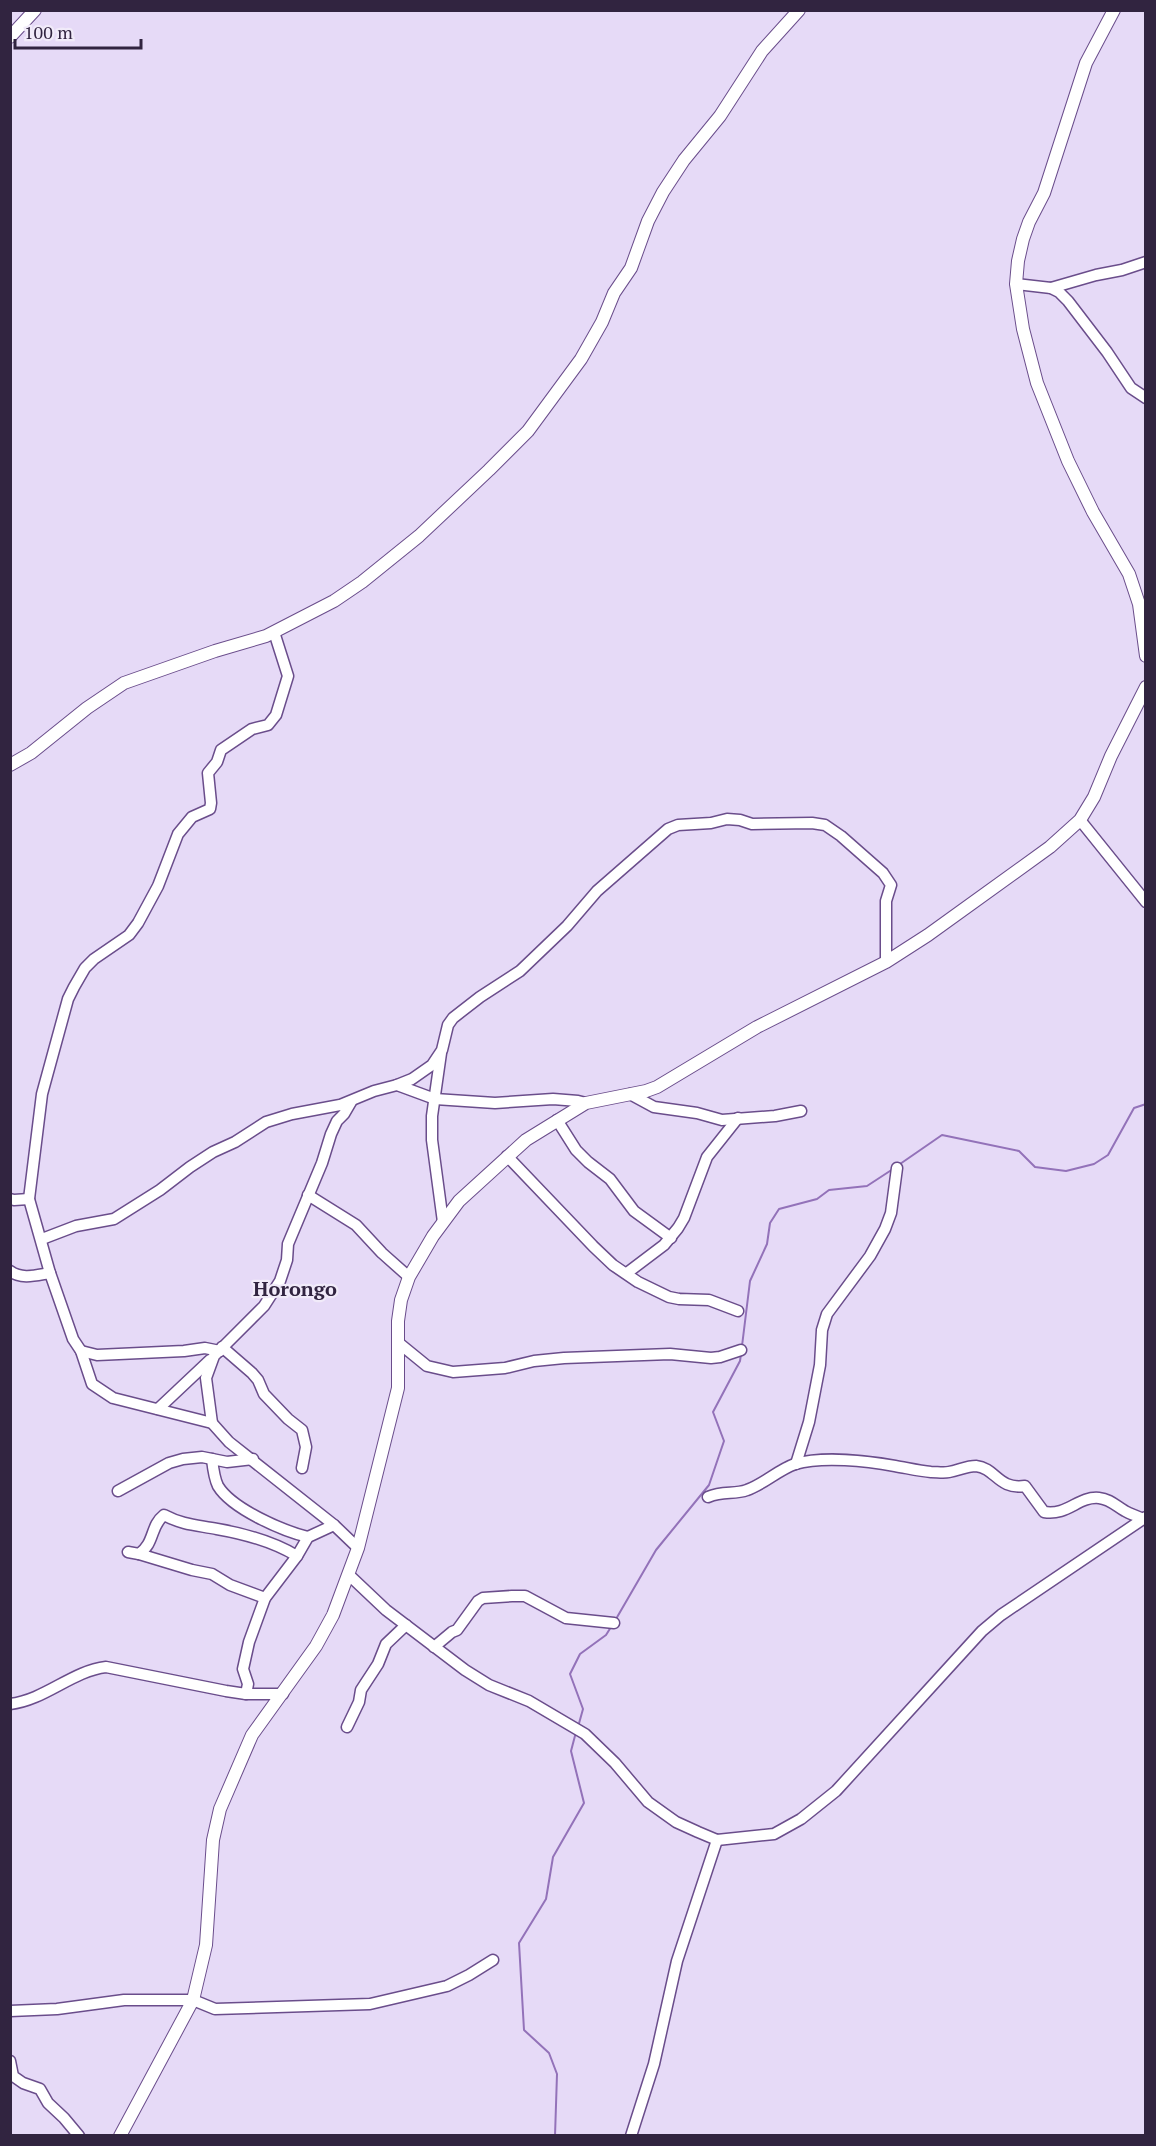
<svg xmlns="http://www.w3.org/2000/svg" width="1156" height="2146" font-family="'PT Serif',serif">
	<rect width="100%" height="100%" fill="#e6daf7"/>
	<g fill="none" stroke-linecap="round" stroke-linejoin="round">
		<g stroke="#9372b9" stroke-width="2">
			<path d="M900,1164l42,-29 77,16 16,16 31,4 28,-7 14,-9 26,-47 12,-4"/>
			<path d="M742,1346l8,-65 17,-37 3,-21 9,-14 38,-10 12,-9 38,-4 26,-17"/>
			<path d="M616,1619l40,-69 53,-65 15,-44 -11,-29 27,-51 1,-7"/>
			<path d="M578,1727l5,-18 -13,-35 10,-20 26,-19 5,-8"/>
			<path d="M555,2136l2,-62 -8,-21 -25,-23 -5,-87 27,-44 7,-42 31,-54 -13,-52 5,-19"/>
		</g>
		<defs>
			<g id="minor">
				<path d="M1016,284l35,4 8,4 9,9 39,51 24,36 15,10"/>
				<path d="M1051,288l45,-13 26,-5 24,-8"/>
				<path d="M274,632l14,44 -12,39 -8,10 -16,4 -31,21 -4,12 -9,11 3,30 -1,6 -18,8 -14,17 -20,52 -20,37 -9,12 -35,24 -9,9 -11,19 -6,12 -26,95 -13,105 21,74 23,66 8,12 11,33 21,14 99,25 17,19 105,83 24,23"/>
				<path d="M1080,820l66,82"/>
				<path d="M441,1053l-9,63v24l11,82"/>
				<path d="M397,1085l15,-6 20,-14 10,-15 6,-25 5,-7 27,-21 40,-26 47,-45 30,-35 71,-62 10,-4 33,-2 16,-4 13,1 12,4 60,-1 13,2 16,11 42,37 8,12 -5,16v61"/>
				<path d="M630,1094l24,13 43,6 25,7 53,-4 26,-5"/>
				<path d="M557,1120l19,30 12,12 22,17 24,32 37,27"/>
				<path d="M507,1156l86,90 20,19 25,17 31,15 10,2 30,1 29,11"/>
				<path d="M308,1195l48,30 26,28 27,24"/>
				<path d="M10,1199l4,1 15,-1"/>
				<path d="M42,1239l34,-13 38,-7 46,-29 30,-23 23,-15 22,-10 31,-20 26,-8 48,-9 34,-14 23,-6 38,14 60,4 58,-4 25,2 8,2"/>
				<path d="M10,1271c12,9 27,4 40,2"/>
				<path d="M627,1273l37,-28 14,-17 6,-10 23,-61 31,-39"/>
				<path d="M400,1344l27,22 26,6 52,-4 29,-7 30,-3 106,-4 41,4 9,-1 21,-7"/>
				<path d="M222,1347l30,26 6,7 6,14 24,25 14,11 4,17 -4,21"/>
				<path d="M81,1351l16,4 87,-4 21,-3 15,3"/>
				<path d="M158,1409l52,-49"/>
				<path d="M212,1423l-6,-45 8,-22 50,-50 16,-25 7,-21 1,-16 34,-81 9,-29 6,-13 7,-7 7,-12"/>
				<path d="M212,1459c1,9 2,19 6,27 14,23 65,45 90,51"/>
				<path d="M796,1464l13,-42 11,-57 2,-35 5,-16 43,-58 15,-27 6,-16 6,-45"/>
				<path d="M118,1491l51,-28 14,-4 19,-2 25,5 26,-3"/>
				<path d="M708,1497c15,-7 26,-2 39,-7 17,-6 31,-20 48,-26 28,-8 72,-3 100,2 12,2 24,5 36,6 6,0 13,1 18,0 10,-2 18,-6 27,-6 20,2 22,24 49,20l19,26c24,4 34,-16 55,-14 11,1 17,8 26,13 5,3 12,5 18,8"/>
				<path d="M128,1552l11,2c16,-11 11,-28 25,-39 19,10 32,10 53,14 29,5 55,12 80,27"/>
				<path d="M139,1554l53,16 20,4 18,11 35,13"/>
				<path d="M349,1575l37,35 79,60 24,15 40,16 56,33 30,29 33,39 28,20 22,10 19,8 57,-6 27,-15 35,-28 146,-160 19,-16 145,-98"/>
				<path d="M434,1647l18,-15 5,-2 21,-29 5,-3 29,-2h13l41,22 48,5"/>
				<path d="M246,1694l2,-10 -5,-15 6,-27 16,-44 32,-42 11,-19 26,-12"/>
				<path d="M10,1704c35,-4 62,-33 96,-37l120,24 20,3h37"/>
				<path d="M347,1727l12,-25 2,-12 17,-26 8,-20 20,-19"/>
				<path d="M10,2011l47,-2 67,-9h69l22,9 155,-5 77,-18 22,-11 24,-15"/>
				<path d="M10,2061l3,15 10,7 17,6 8,14 16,15 15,18"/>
				<path d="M631,2136l23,-72 23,-103 40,-121"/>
			</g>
			<g id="tertiary">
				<path d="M1114,10l-28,53 -42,130 -15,29 -6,17 -5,22 -2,23 7,45 14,54 31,78 25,51 36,62 10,30 7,52"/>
				<path d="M10,37l25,-27"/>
				<path d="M10,765l21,-12 56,-45 37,-25 91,-32 51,-15 68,-35 28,-19 57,-46 70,-66 39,-39 53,-72 21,-37 12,-29 17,-25 17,-47 15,-29 21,-32 36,-44 42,-65 37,-41"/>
				<path d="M120,2136l73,-136 13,-55 7,-105 7,-31 32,-74 64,-89 17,-31 25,-67 40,-160v-67l3,-21 8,-23 24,-41 26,-35 67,-61 60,-37 60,-12 11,-4 100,-60 129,-65 42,-27 122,-88 30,-27 14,-23 17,-41 35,-69"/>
			</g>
		</defs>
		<use href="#minor" stroke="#6a4d8b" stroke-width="13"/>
		<use href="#tertiary" stroke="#6a4d8b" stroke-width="14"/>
		<use href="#minor" stroke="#fff" stroke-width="10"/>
		<use href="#tertiary" stroke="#fff" stroke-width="12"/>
	</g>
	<g text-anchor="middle" stroke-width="4.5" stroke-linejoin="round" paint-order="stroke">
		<g font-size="20" font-weight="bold" fill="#312440" stroke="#f1ebf9">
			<text x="295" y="1296">Horongo</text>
		</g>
	</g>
	<rect width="1156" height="2146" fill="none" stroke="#312440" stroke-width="24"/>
	<path d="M15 39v9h126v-9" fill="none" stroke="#312440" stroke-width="3"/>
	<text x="24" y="39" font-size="18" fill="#312440" stroke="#f1ebf9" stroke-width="4.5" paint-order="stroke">100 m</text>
</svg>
